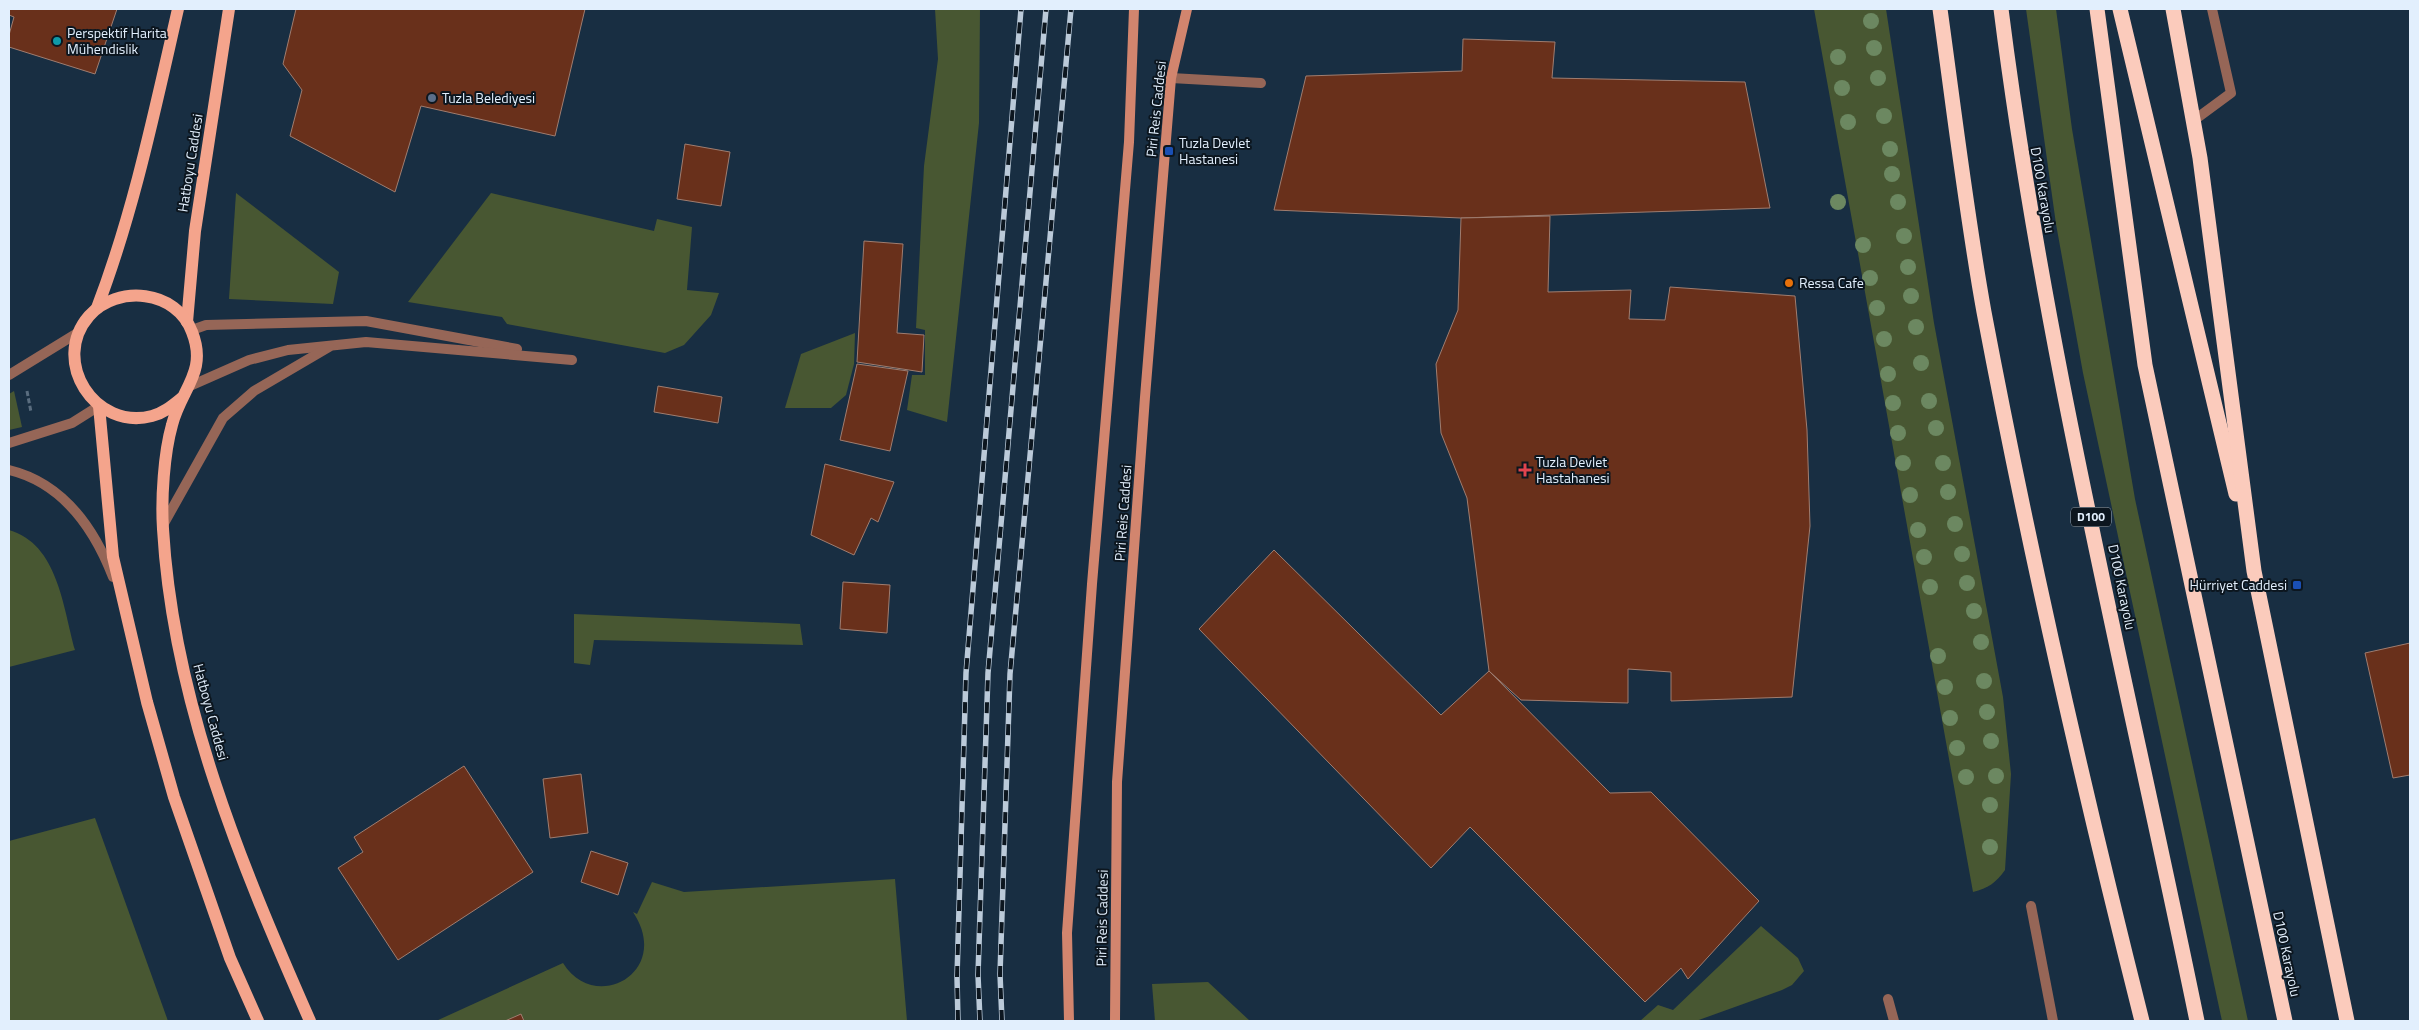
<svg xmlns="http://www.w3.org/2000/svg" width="2419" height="1030" font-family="'Titillium Web',sans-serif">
	<rect width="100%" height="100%" fill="#182e42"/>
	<g fill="#485732">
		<path d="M935,9h45l-1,114 -32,299 -40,-12 5,-35h13v-45l-9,-2 8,-162 14,-107z"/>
		<path d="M1814,9h72l48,314 69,374 8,77 -6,96c-9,13 -17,18 -32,22z"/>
		<path d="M2026,9h30l16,120 63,370 113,522h-26l-139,-648 -27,-149z"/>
		<path d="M236,193l103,79 -6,32 -104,-5z"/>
		<path d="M491,193l163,38 3,-12 35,8 -5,63 32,3 -8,22 -27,30 -19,8 -158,-29 -5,-7 -94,-15z"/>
		<path d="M855,333l-1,31 -8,31 -15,13h-46l16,-54z"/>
		<path d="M14,391l8,36 -13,3v-36z"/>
		<path d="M9,530c49,14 54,77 66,120l-66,17z"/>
		<path d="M574,614l226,10 3,21 -209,-5 -4,25 -16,-2z"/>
		<path d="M95,818l73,203h-159v-180z"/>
		<path d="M895,879l12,142h-471l127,-58c32,52 110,9 70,-51l4,2 15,-32 32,10z"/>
		<path d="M1761,926l37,32 6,13 -12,14 -10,5 -86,31h-56l18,-16 15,5z"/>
		<path d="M1208,982l42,39h-95l-3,-37z"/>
	</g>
	<g fill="#69301b" stroke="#9f7d70">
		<path d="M9,9h108l-22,65 -86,-27v-12l5,-18 -5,-2z"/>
		<path d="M296,9h289l-30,127 -134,-30 -26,86 -105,-56 12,-46 -19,-26z"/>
		<path d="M1463,39l92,3 -3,36 193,4 25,126 -309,10 -187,-8 32,-134 156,-5z"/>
		<path d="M685,144l45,8 -9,54 -44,-7z"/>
		<path d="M1550,216l-2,76 83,-2 -2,29 36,1 5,-33 125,9 12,134 3,96 -18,171 -121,4v-29l-43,-3v34l-107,-3 -32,-29 -22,-173 -26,-65 -5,-69 22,-54 3,-92z"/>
		<path d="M864,241l39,3 -6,89 27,2 -2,37 -65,-10z"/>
		<path d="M857,364l51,7 -18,80 -50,-11z"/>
		<path d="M658,386l64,11 -4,26 -64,-11z"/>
		<path d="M825,464l69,18 -16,40 -7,-4 -17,37 -43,-20z"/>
		<path d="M1274,550l167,165 48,-44 121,122 41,-1 108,109 -71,78 -7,-11 -36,34 -175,-175 -39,41 -232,-239z"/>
		<path d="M843,582l47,3 -3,48 -47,-4z"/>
		<path d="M2410,643v132l-17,3 -28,-125z"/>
		<path d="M464,766l69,106 -135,88 -60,-92 25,-16 -9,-15z"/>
		<path d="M581,774l7,59 -38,5 -7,-59z"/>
		<path d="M591,851l37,12 -10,32 -37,-13z"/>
		<path d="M521,1014l3,7h-19z"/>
	</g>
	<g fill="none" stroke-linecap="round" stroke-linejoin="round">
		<path stroke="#5a6d7f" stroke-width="3" stroke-dasharray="5 2.5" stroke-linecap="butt" d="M27,391l4,21"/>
		<g stroke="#966657" stroke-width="10">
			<path d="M1171,78l90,5"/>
			<path d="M192,330l14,-5 160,-4 151,28"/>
			<path d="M190,386l59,-26 39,-10 78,-8 206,18"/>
			<path d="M163,525l60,-107 31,-27 75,-44"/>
			<path d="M2031,906l22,115"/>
			<path d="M1888,999l6,22"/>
		</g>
		<g stroke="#966657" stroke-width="10">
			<path d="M2193,121l38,-28 -19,-84"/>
			<path d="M9,375l70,-43"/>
			<path d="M9,443l63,-20 27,-17"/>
			<path d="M9,470c54,13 85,58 104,107"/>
		</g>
		<g stroke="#d2856e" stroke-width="10">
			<path d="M1069,1021l-2,-88 25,-349 37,-442 5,-133"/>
			<path d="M1115,1021l2,-239 28,-385 26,-319 16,-69"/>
		</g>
		<g stroke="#f4a48c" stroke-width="12">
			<path d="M97,308c37,-97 58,-199 81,-299"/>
			<path d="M187,322l8,-91 34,-222"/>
			<path d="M183,397c-10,8 -19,16 -31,19 -57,15 -102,-55 -63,-100 28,-32 88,-26 103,16 16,40 -11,57 -20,93 -8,28 -11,74 -9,104 10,173 78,335 147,492"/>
			<path d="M99,406l14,151 34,145 27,95 56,161 28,63"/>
		</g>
		<g stroke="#fbcbbc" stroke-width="15">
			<path d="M1940,9c14,101 26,203 44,303 45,238 99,475 158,709"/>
			<path d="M2001,9c43,341 127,675 196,1012"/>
			<path d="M2097,9l48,356 140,656"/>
			<path d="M2120,9l116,485"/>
			<path d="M2173,9l27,149 54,413 93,450"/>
		</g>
		<defs>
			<g id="rail">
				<path d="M958,1021l-1,-44 9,-304 55,-664"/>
				<path d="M980,1021l-2,-46 10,-302 58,-664"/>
				<path d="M1002,1021l-2,-47 10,-300 61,-665"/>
			</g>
		</defs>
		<use href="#rail" stroke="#bbcad9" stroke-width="5.5"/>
		<use href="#rail" stroke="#0c161f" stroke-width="4" stroke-dasharray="11" stroke-linecap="butt"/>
	</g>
	<g fill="#6c8861">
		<circle cx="1871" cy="21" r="8"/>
		<circle cx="1874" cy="48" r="8"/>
		<circle cx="1838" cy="57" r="8"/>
		<circle cx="1878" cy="78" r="8"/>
		<circle cx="1842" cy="88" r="8"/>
		<circle cx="1884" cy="116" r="8"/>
		<circle cx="1848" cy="122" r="8"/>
		<circle cx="1890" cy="149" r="8"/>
		<circle cx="1892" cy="174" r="8"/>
		<circle cx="1838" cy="202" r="8"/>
		<circle cx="1898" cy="202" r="8"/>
		<circle cx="1904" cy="236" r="8"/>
		<circle cx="1863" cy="245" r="8"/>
		<circle cx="1908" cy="267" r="8"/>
		<circle cx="1870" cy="278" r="8"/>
		<circle cx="1911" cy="296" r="8"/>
		<circle cx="1877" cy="308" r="8"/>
		<circle cx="1916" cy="327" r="8"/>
		<circle cx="1884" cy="339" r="8"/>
		<circle cx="1921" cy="363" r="8"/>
		<circle cx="1888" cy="374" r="8"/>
		<circle cx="1929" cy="401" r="8"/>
		<circle cx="1893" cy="403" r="8"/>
		<circle cx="1936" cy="428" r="8"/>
		<circle cx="1898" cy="433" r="8"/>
		<circle cx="1903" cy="463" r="8"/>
		<circle cx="1943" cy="463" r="8"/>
		<circle cx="1948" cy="492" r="8"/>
		<circle cx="1910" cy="495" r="8"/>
		<circle cx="1955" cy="524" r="8"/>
		<circle cx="1918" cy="530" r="8"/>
		<circle cx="1962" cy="554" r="8"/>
		<circle cx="1924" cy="557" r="8"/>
		<circle cx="1967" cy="583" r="8"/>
		<circle cx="1930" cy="587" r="8"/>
		<circle cx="1974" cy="611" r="8"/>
		<circle cx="1981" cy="642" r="8"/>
		<circle cx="1938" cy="656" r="8"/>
		<circle cx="1984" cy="681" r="8"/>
		<circle cx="1945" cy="687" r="8"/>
		<circle cx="1987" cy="712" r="8"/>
		<circle cx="1950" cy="718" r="8"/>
		<circle cx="1991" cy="741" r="8"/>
		<circle cx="1957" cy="748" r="8"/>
		<circle cx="1996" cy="776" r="8"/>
		<circle cx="1966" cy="777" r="8"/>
		<circle cx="1990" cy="805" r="8"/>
		<circle cx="1990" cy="847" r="8"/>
	</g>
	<circle fill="#0f9aa8" stroke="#0c161f" stroke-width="2" cx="57" cy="41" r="5"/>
	<circle fill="#5c6f8a" stroke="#0c161f" stroke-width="2" cx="432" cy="98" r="5"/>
	<g fill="#1a4fb4" stroke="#0c161f" stroke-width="2">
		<rect x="1164" y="146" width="10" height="10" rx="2.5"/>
		<rect x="2292" y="580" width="10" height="10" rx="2.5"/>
	</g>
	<circle fill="#e8710a" stroke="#0c161f" stroke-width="2" cx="1789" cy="283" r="5"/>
	<path fill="#e0444e" stroke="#0c161f" stroke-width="2" d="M1522.5 462.5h5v5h5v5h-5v5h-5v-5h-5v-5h5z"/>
	<g text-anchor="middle" stroke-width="4" stroke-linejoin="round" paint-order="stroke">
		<rect fill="#0c161f" stroke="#a2aeba" stroke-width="1" x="2071" y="507.5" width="40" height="19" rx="4"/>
		<g font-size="12" font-weight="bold" fill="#e2effd">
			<text x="2091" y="521">D100</text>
		</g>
		<g font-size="14" fill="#e2effd" stroke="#0c161f" text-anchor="start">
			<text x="67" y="38">Perspektif Harita<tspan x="67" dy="16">Mühendislik</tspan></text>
			<text x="442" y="103">Tuzla Belediyesi</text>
			<text x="1179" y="148">Tuzla Devlet<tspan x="1179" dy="16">Hastanesi</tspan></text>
			<text x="1799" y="288">Ressa Cafe</text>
			<text x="1536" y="467">Tuzla Devlet<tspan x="1536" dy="16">Hastahanesi</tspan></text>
			<text x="2287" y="590" text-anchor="end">Hürriyet Caddesi</text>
		</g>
		<g font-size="14" fill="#e2effd" stroke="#0c161f">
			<text transform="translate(1156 109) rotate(-84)" y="5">Piri Reis Caddesi</text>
			<text transform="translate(190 163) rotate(-81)" y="5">Hatboyu Caddesi</text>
			<text transform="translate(2043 190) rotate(80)" y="5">D100 Karayolu</text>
			<text transform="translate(1123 513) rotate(-86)" y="5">Piri Reis Caddesi</text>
			<text transform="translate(2122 587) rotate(78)" y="5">D100 Karayolu</text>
			<text transform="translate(211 712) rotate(75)" y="5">Hatboyu Caddesi</text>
			<text transform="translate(1102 918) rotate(-89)" y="5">Piri Reis Caddesi</text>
			<text transform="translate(2287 954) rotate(78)" y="5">D100 Karayolu</text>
		</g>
	</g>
	<rect width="2419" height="1030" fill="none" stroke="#e2effd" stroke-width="20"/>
</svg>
